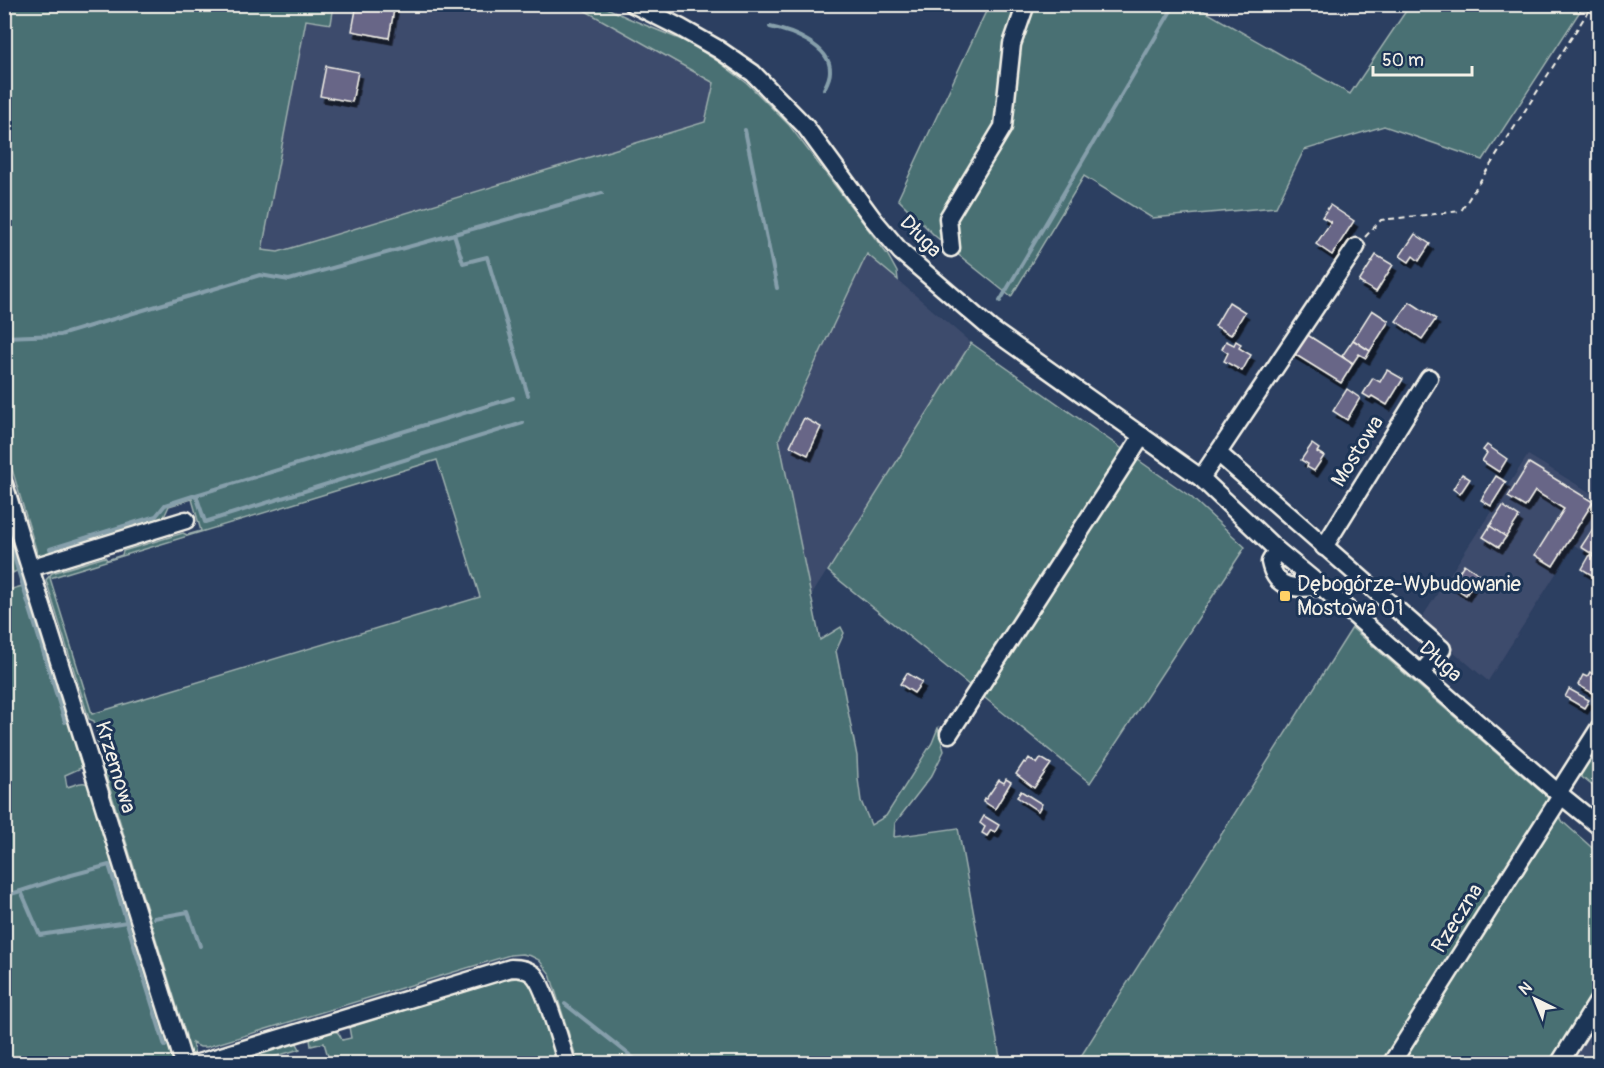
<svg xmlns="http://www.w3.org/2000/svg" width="1604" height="1068" font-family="Pangolin,sans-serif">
	<defs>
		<filter id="shadow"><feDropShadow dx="3.5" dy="6" stdDeviation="0" flood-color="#0009"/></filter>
	</defs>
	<rect width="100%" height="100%" fill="#2c3f61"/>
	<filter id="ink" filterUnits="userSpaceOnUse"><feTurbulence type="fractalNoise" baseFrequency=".0167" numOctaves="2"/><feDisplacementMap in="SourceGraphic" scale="12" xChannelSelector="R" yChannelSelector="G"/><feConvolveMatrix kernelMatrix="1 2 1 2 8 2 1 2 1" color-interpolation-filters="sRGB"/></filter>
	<g filter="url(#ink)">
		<g fill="#3e4b6c">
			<path d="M334,5h241l139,78 -9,39 -427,130 -16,-2 44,-231 24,4z"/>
			<path d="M867,254l104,89 -160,253 -32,-157z"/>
			<path d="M1528,455l71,43v63l-25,-16 -86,136 -69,-59z"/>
			<path d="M1599,1006v57h-35z"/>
		</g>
		<g fill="#486f73" stroke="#9eb0ae" stroke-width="1.5" fill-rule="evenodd">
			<path d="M4,5h330l-3,19 -25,-4 -44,230 16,2 427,-130 9,-39 -139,-78h26l27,13 61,25 30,19 29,22 41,41 98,129 10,18 1,8 -31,-26 -88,185 41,201 21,-13 3,6 -8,18 21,105 1,23 3,22 10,24 15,-9 46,-73 6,-15 6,23 -12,24 -37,48 -1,14 64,-9 43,235h-423l-28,-89 -11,-14 -8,-4 -9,-2 -12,1 -303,92h-7l-8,-4 5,20h-192v-472l21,-6 57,179 -2,4 -16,7 2,12c10,-2 17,-9 25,1l38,131 41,122 15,-5 -82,-266v-3l4,-2 -6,-18 -2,-1 -3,-4 2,-4 -5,-17 -5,-2 -43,-139 6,-7 53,-16 2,3 15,-5 1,-4 60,-18 4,2 14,-4 -9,-32 -23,7 -6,13 -119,38 -6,-1 -33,-110zM437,460l43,137 -388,117 -42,-136z"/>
			<path d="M989,5h205l156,89 60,-89h174l-101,155 -99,-34 -80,24 -28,57 -124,11 -68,-42 -73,121 -76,-61 -37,-37z"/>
			<path d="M971,343l220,154 54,50 -155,236 -262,-212z"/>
			<path d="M4,509l18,59 -9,5 -8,-28z"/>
			<path d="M1352,628l194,168 17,26 36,32v152l-35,57 -488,1z"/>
			<path d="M1599,740v51l-21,-17z"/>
			<path d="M520,977l6,2c14,17 25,62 32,84h-228l-6,-20 -13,3 -1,-7 2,-4c14,-4 24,-12 30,5l9,-2 -2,-11 4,-5 118,-35z"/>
			<path d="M292,1040l4,2 4,7 -47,14h-10l2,-8z"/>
		</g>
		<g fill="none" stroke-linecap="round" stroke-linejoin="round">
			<g stroke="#869fab" stroke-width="4">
				<path d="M770,27c20,4 61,19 60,44 0,7 -3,12 -6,18"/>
				<path d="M745,130l32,158"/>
				<path d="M454,234l9,29 24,-6 41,138"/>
				<path d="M1000,301l175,-297"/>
				<path d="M4,337l56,-2 200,-60 29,5 313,-87"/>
				<path d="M196,495l317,-97"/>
				<path d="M4,525l61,197"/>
				<path d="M50,549l106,-33 9,-11 31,-10 9,27 318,-99"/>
				<path d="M21,891l43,-14 45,-12 56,181"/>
				<path d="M4,896l17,-5 19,44 87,-13"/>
				<path d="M154,918l34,-6 12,34"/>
				<path d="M565,1004l76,60"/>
			</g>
		</g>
		<g fill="#686687" stroke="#f4f1e8" stroke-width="1.5" filter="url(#shadow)">
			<path d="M357,4h38l-6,34 -37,-7z"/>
			<path d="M326,66l32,6 -6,30 -32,-6z"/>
			<path d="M1330,205l24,16 -22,34 -16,-11 15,-22 -9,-5z"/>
			<path d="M1415,234l15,10 -11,17 -6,-5 -4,6 -9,-6z"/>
			<path d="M1376,255l17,10 -17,27 -17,-10z"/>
			<path d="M1229,302l16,10 -14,23 -16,-9z"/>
			<path d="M1410,302l26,17 -14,20 -26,-18z"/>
			<path d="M1372,310l17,11 -19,30 -17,-11z"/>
			<path d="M1303,332l50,32 -12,19 -50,-31z"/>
			<path d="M1353,340l17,11 -4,7 -7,-4 -6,9 -11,-7z"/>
			<path d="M1226,341l8,4 2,-4 5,3 -2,4 12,7 -9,16 -18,-10 4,-8 -6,-4z"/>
			<path d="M1387,370l16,9 -16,26 -15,-9 -2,2 -7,-4 10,-16 7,4z"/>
			<path d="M1347,389l13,9 -13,22 -14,-9z"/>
			<path d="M804,418l17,9 -13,28 -18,-9z"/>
			<path d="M1312,444l7,5 -2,3 7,4 -10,15 -7,-4 1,-3 -7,-4z"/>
			<path d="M1487,445l20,14 -8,13 -17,-11 5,-8 -4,-3z"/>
			<path d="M1529,463l64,39 -40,64 -18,-11 29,-46 -29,-18 -10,16 -17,-10z"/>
			<path d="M1462,474l8,5 -10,15 -7,-5z"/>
			<path d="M1496,476l10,6 -15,24 -10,-6z"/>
			<path d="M1503,506l16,11 -13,20 -16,-11z"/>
			<path d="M1600,518v41l-19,-12z"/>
			<path d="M1490,526l16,11 -7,10 -16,-10z"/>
			<path d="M1590,555l10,6v19l-18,-11z"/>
			<path d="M1464,564l15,10 -13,21 -15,-10z"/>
			<path d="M1590,672l6,5 -2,4 6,3 -6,10 -16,-9 5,-10 4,2z"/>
			<path d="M907,673l15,9 -8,11 -14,-9z"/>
			<path d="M1569,689l20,11 -5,8 -19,-11z"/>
			<path d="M1029,758l8,6 4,-6 10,6 -17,24 -18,-14 8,-12 2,1z"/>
			<path d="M1006,779l5,3 -16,27 -12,-8 1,-3 2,1 13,-19 5,3z"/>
			<path d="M1021,791l21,13 -4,7 -21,-14z"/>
			<path d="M984,816l15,9 -4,7 -4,-2 -4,6 -5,-3 3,-6 -5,-4z"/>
			<path d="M415,1058l1,6h-23z"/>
		</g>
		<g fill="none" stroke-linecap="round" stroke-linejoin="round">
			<defs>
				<g id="minor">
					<path d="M633,4l48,24 37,21 35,24 52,53 68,93 28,33 90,77 210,149 76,72 45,37 236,206 42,34"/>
					<path d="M951,248l-3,-30 55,-91 9,-83 14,-40"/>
					<path d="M1218,453l224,196 -21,24"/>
					<path d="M1201,478l155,-231"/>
					<path d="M4,484l180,580"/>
					<path d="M1324,547l105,-169"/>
					<path d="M1277,550l-7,12c6,30 27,26 52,25"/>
					<path d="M30,568l156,-48"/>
					<path d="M949,734l193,-298"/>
					<path d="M1558,793l42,-66"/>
					<path d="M195,1064l316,-96c8,0 16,1 22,6 11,9 29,73 34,90"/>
					<path d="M1391,1064l170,-268"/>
					<path d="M1559,1064l41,-66"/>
				</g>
			</defs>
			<use href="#minor" stroke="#f4f1e8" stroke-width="21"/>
			<path stroke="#f4f1e8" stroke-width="2" stroke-dasharray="6 4.5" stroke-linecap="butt" d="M1365,237l16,-17 80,-9 132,-207"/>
			<use href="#minor" stroke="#1d3557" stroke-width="16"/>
		</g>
	</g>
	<rect fill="#ffd166" stroke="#1d3557" stroke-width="2" x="1279" y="590" width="12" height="12" rx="3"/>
	<g text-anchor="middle" stroke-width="6" stroke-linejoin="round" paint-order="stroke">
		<g font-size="21" fill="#f4f1e8" stroke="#1d3557">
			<text transform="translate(921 236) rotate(45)" y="7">Długa</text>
			<text transform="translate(1357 451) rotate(-58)" y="7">Mostowa</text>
			<text transform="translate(1441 661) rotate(42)" y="7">Długa</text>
			<text transform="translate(116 767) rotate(73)" y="7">Krzemowa</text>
			<text transform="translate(1457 918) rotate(-58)" y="7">Rzeczna</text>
		</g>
		<g font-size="21" fill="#f4f1e8" stroke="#1d3557" text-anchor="start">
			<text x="1297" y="591">Dębogórze-Wybudowanie<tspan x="1297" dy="24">Mostowa 01</tspan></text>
		</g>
	</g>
	<rect width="1604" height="1068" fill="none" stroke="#1d3557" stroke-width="24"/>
	<rect x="12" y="12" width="1580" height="1044" fill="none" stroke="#f4f1e8" stroke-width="2" filter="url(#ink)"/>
	<g transform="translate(1535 999) rotate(317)" stroke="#1d3557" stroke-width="4.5" paint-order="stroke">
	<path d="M0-4.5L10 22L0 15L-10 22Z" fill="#f4f1e8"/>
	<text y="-9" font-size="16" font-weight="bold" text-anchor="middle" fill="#f4f1e8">N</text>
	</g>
	<path d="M1373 66v9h99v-9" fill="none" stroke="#f4f1e8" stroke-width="3"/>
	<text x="1382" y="66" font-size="18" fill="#f4f1e8" stroke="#1d3557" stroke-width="4.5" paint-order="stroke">50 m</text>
</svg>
